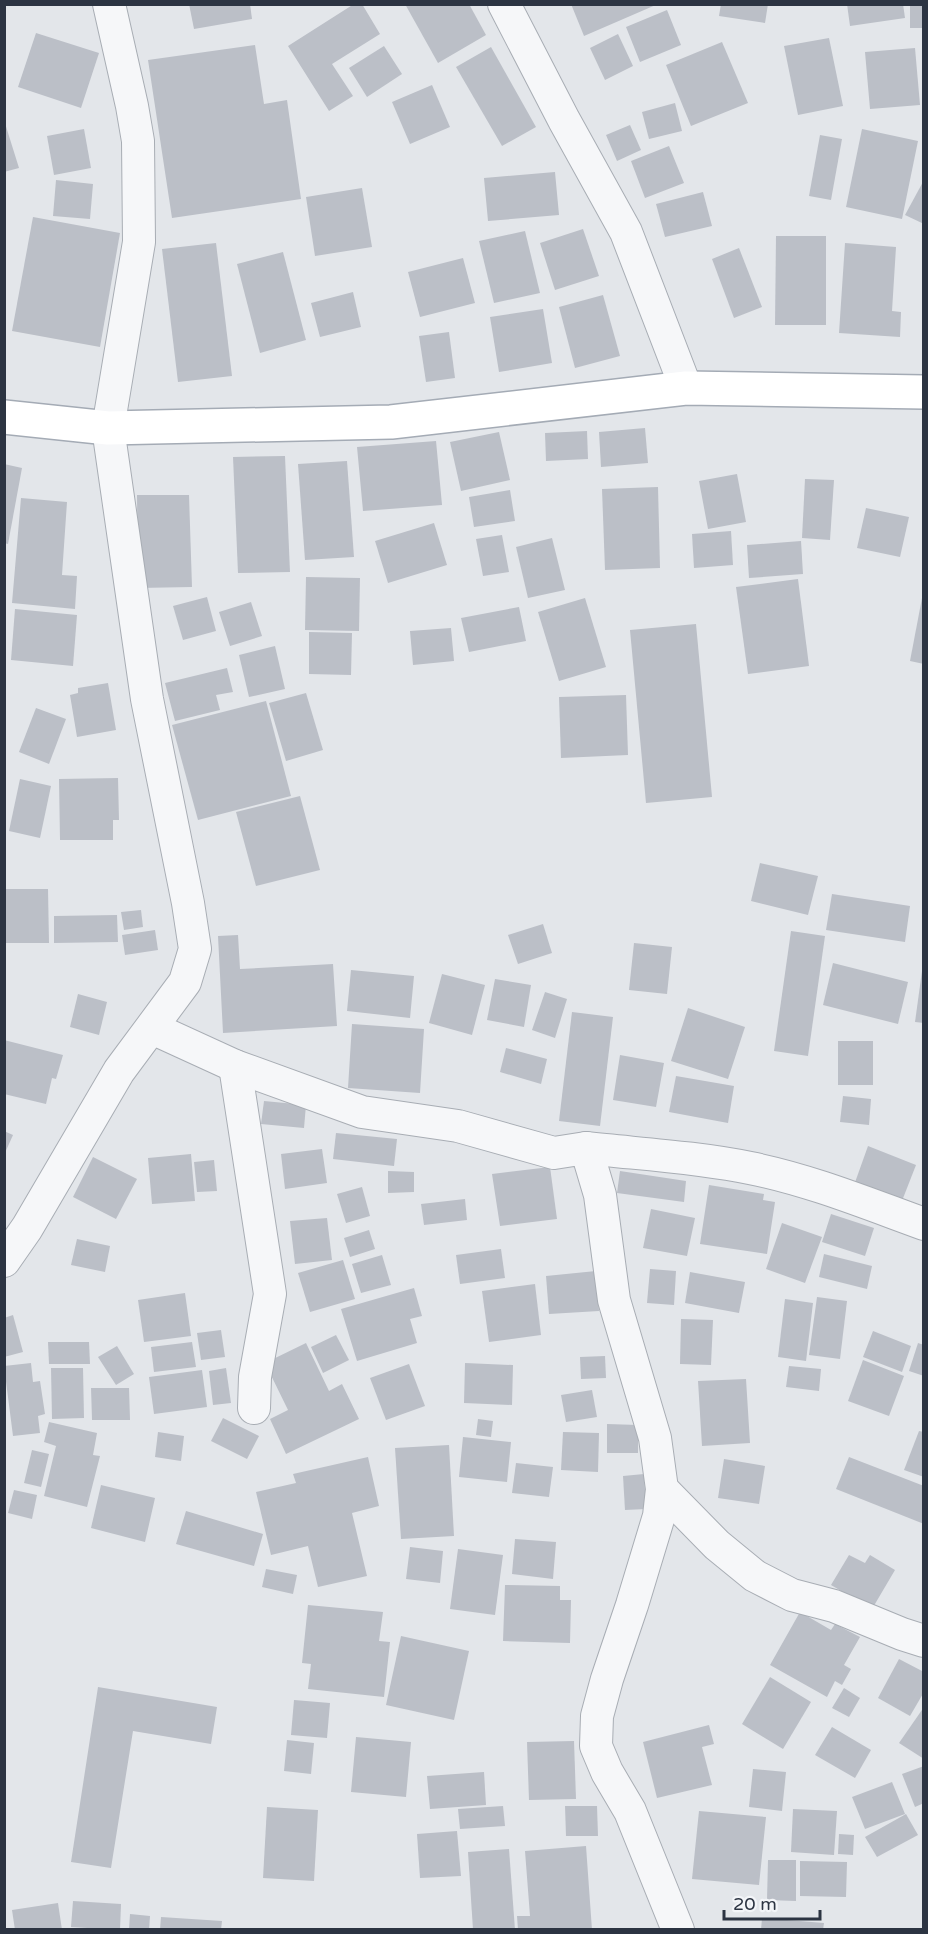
<svg xmlns="http://www.w3.org/2000/svg" width="928" height="1934" font-family="'Varela Round',sans-serif">
	<rect width="100%" height="100%" fill="#e3e6ea"/>
	<g fill="#bbbfc7">
		<path d="M189,4h61l2,15 -58,10z"/>
		<path d="M354,4h8l18,30 -48,30 21,32 -24,15 -41,-65z"/>
		<path d="M405,4h64l17,31 -48,28z"/>
		<path d="M571,4h87l-74,32z"/>
		<path d="M721,4h47l-3,19 -46,-7z"/>
		<path d="M847,4h56l2,14 -55,8z"/>
		<rect x="910" y="4" width="14" height="24"/>
		<path d="M667,10l14,35 -41,17 -14,-35z"/>
		<path d="M36,33l63,20 -18,55 -63,-21z"/>
		<path d="M618,34l15,32 -28,14 -15,-32z"/>
		<path d="M829,38l14,68 -45,9 -14,-69z"/>
		<path d="M722,42l26,61 -57,23 -25,-61z"/>
		<path d="M255,45l9,59 23,-4 14,99 -129,19 -24,-158z"/>
		<path d="M384,46l18,28 -35,23 -18,-29z"/>
		<path d="M491,47l45,80 -34,19 -46,-79z"/>
		<path d="M915,48l5,57 -50,4 -5,-57z"/>
		<path d="M432,85l18,42 -40,17 -18,-42z"/>
		<path d="M675,103l7,28 -33,8 -7,-27z"/>
		<path d="M4,120l15,48 -15,4z"/>
		<path d="M630,125l11,25 -24,11 -11,-26z"/>
		<path d="M84,129l7,39 -37,7 -7,-39z"/>
		<path d="M862,129l56,12 -16,78 -56,-12z"/>
		<path d="M820,135l22,4 -11,61 -22,-4z"/>
		<path d="M669,146l15,37 -39,15 -14,-37z"/>
		<path d="M555,172l4,43 -71,6 -4,-43z"/>
		<path d="M56,180l37,4 -3,35 -37,-3z"/>
		<path d="M924,180v44l-19,-9z"/>
		<path d="M362,188l10,59 -57,9 -9,-59z"/>
		<path d="M703,192l9,34 -47,11 -9,-33z"/>
		<path d="M33,217l87,16 -20,114 -88,-16z"/>
		<path d="M583,229l16,47 -44,14 -15,-47z"/>
		<path d="M525,231l15,62 -46,10 -15,-62z"/>
		<path d="M776,236h50v89h-51z"/>
		<path d="M216,243l16,133 -54,6 -16,-133z"/>
		<path d="M845,243l51,4 -4,64 9,1 -1,25 -61,-4z"/>
		<path d="M739,248l23,59 -28,11 -22,-59z"/>
		<path d="M283,252l23,88 -46,13 -23,-89z"/>
		<path d="M463,258l12,45 -55,14 -12,-45z"/>
		<path d="M353,292l8,35 -41,10 -9,-34z"/>
		<path d="M603,295l17,61 -45,12 -16,-61z"/>
		<path d="M543,309l9,54 -53,9 -9,-55z"/>
		<path d="M449,332l6,46 -29,4 -7,-46z"/>
		<path d="M645,428l3,35 -47,4 -2,-35z"/>
		<path d="M587,431l1,28 -42,2 -1,-28z"/>
		<path d="M499,432l11,48 -49,11 -11,-49z"/>
		<path d="M436,441l6,64 -79,6 -6,-64z"/>
		<path d="M285,456l5,116 -52,1 -5,-116z"/>
		<path d="M347,461l7,96 -49,3 -7,-96z"/>
		<path d="M4,464l18,4 -14,76 -4,-1z"/>
		<path d="M737,474l9,48 -38,7 -9,-48z"/>
		<path d="M805,479l29,1 -4,60 -28,-2z"/>
		<path d="M658,487l2,81 -55,2 -3,-81z"/>
		<path d="M510,490l5,31 -41,6 -5,-30z"/>
		<path d="M137,495h52l3,92 -54,1z"/>
		<path d="M21,498l46,4 -5,73 15,1 -2,33 -63,-6z"/>
		<path d="M866,508l43,9 -9,40 -43,-9z"/>
		<path d="M434,523l13,42 -59,18 -13,-42z"/>
		<path d="M731,531l2,34 -39,3 -2,-34z"/>
		<path d="M502,535l7,37 -26,4 -7,-37z"/>
		<path d="M552,538l13,52 -37,8 -12,-51z"/>
		<path d="M801,541l2,33 -54,4 -2,-33z"/>
		<path d="M306,577l54,1 -1,53 -54,-1z"/>
		<path d="M798,579l11,87 -61,8 -12,-87z"/>
		<path d="M207,597l9,34 -33,9 -10,-34z"/>
		<path d="M585,598l21,69 -47,14 -21,-69z"/>
		<path d="M922,598h2v66l-14,-3z"/>
		<path d="M251,602l11,34 -32,10 -11,-34z"/>
		<path d="M519,607l7,34 -57,11 -8,-34z"/>
		<path d="M15,609l62,6 -4,51 -62,-6z"/>
		<path d="M696,624l16,173 -66,6 -16,-173z"/>
		<path d="M451,628l3,33 -41,4 -3,-34z"/>
		<path d="M309,632l43,1 -1,42 -42,-1z"/>
		<path d="M275,646l10,43 -36,8 -10,-42z"/>
		<path d="M227,668l6,24 -17,3 4,15 -45,11 -10,-38z"/>
		<path d="M108,683l8,47 -39,7 -7,-42 8,-2v-5z"/>
		<path d="M306,693l17,57 -37,11 -17,-58z"/>
		<path d="M626,695l2,60 -67,3 -2,-61z"/>
		<path d="M266,701l25,95 -93,24 -26,-95z"/>
		<path d="M36,708l30,11 -17,45 -30,-12z"/>
		<path d="M118,778l1,42h-6v20h-53l-1,-61z"/>
		<path d="M20,779l31,7 -11,52 -31,-7z"/>
		<path d="M300,796l20,74 -64,16 -20,-74z"/>
		<path d="M760,863l58,13 -10,39 -57,-14z"/>
		<path d="M4,889h44l1,54h-45z"/>
		<path d="M832,894l78,12 -5,36 -79,-12z"/>
		<path d="M141,910l2,17 -19,3 -3,-18z"/>
		<path d="M117,915l1,27 -64,1v-27z"/>
		<path d="M543,924l9,29 -34,11 -10,-29z"/>
		<path d="M155,930l3,20 -33,5 -3,-20z"/>
		<path d="M791,931l34,5 -17,120 -34,-5z"/>
		<path d="M238,935l2,34 93,-5 4,62 -114,7 -5,-97z"/>
		<path d="M634,943l38,4 -5,47 -38,-4z"/>
		<path d="M833,963l75,19 -10,42 -75,-19z"/>
		<path d="M351,970l63,6 -4,42 -63,-7z"/>
		<path d="M922,971h2v52l-9,-1z"/>
		<path d="M442,974l43,11 -13,50 -43,-12z"/>
		<path d="M495,979l36,6 -7,42 -37,-7z"/>
		<path d="M545,992l22,7 -12,39 -23,-8z"/>
		<path d="M78,994l29,8 -8,33 -29,-8z"/>
		<path d="M688,1008l57,19 -17,52 -57,-18z"/>
		<path d="M572,1012l41,5 -13,109 -41,-5z"/>
		<path d="M352,1024l72,5 -4,64 -72,-5z"/>
		<path d="M4,1040l59,15 -7,24 -4,-1 -6,26 -42,-10z"/>
		<rect x="838" y="1041" width="35" height="44"/>
		<path d="M506,1048l41,11 -6,25 -41,-12z"/>
		<path d="M620,1055l44,8 -8,44 -43,-7z"/>
		<path d="M676,1076l58,10 -6,37 -59,-11z"/>
		<path d="M843,1096l28,3 -2,26 -29,-3z"/>
		<path d="M264,1101l42,4 -2,23 -43,-4z"/>
		<path d="M4,1131l9,4 -9,20z"/>
		<path d="M336,1133l61,6 -3,27 -61,-7z"/>
		<path d="M868,1146l48,19 -16,41 -47,-18z"/>
		<path d="M322,1149l5,34 -42,6 -4,-35z"/>
		<path d="M191,1154l4,47 -43,3 -4,-46z"/>
		<path d="M93,1157l44,22 -21,40 -43,-22z"/>
		<path d="M214,1160l3,31 -20,1 -3,-30z"/>
		<path d="M550,1167l7,52 -57,7 -8,-52z"/>
		<path d="M388,1171l26,1v20l-26,1z"/>
		<path d="M620,1171l66,10 -2,21 -67,-9z"/>
		<path d="M709,1185l55,9 -1,6 12,2 -8,52 -67,-10z"/>
		<path d="M362,1187l8,29 -24,7 -9,-29z"/>
		<path d="M465,1199l2,21 -43,5 -3,-21z"/>
		<path d="M651,1209l44,9 -8,38 -44,-8z"/>
		<path d="M831,1214l43,14 -9,28 -43,-14z"/>
		<path d="M327,1218l5,42 -37,4 -5,-43z"/>
		<path d="M782,1223l40,14 -17,46 -39,-14z"/>
		<path d="M369,1230l6,19 -25,8 -6,-19z"/>
		<path d="M77,1239l33,7 -5,26 -34,-7z"/>
		<path d="M501,1249l4,29 -45,6 -4,-29z"/>
		<path d="M824,1254l48,12 -5,23 -48,-12z"/>
		<path d="M382,1255l9,30 -30,8 -9,-29z"/>
		<path d="M343,1260l12,39 -45,13 -12,-39z"/>
		<path d="M650,1269l26,2 -2,34 -27,-2z"/>
		<path d="M596,1271l3,40 -50,3 -3,-38z"/>
		<path d="M690,1272l55,10 -6,31 -54,-10z"/>
		<path d="M535,1284l6,51 -52,7 -7,-51z"/>
		<path d="M414,1288l8,28 -12,3 7,24 -60,18 -16,-52z"/>
		<path d="M185,1293l6,43 -47,6 -6,-42z"/>
		<path d="M817,1297l30,4 -7,58 -31,-4z"/>
		<path d="M785,1299l28,4 -7,58 -28,-4z"/>
		<path d="M13,1315l10,37 -19,5v-39z"/>
		<path d="M681,1319l32,1 -2,45 -31,-1z"/>
		<path d="M221,1330l4,27 -24,3 -4,-27z"/>
		<path d="M873,1331l38,15 -9,26 -39,-15z"/>
		<path d="M336,1335l13,25 -26,13 -12,-26z"/>
		<path d="M48,1342h41l1,22h-41z"/>
		<path d="M192,1342l4,25 -42,5 -3,-25z"/>
		<path d="M306,1343l23,48 13,-7 17,35 -73,35 -16,-35 18,-9 -23,-47z"/>
		<path d="M918,1343l6,2v31l-15,-5z"/>
		<path d="M117,1346l17,28 -18,11 -18,-28z"/>
		<path d="M605,1356l1,22 -25,1 -1,-22z"/>
		<path d="M863,1360l41,16 -15,40 -41,-15z"/>
		<path d="M31,1363l2,19 7,-1 5,33 -7,2 2,17 -27,3 -9,-70z"/>
		<path d="M465,1363l48,2 -1,40 -48,-2z"/>
		<path d="M409,1364l16,42 -39,14 -16,-42z"/>
		<path d="M789,1366l32,3 -2,22 -33,-4z"/>
		<path d="M51,1368h32l1,50 -32,1z"/>
		<path d="M226,1368l5,35 -18,2 -4,-34z"/>
		<path d="M202,1370l5,37 -53,7 -5,-37z"/>
		<path d="M746,1379l4,64 -48,3 -4,-65z"/>
		<path d="M91,1388h38l1,32h-38z"/>
		<path d="M592,1390l5,27 -31,5 -5,-27z"/>
		<path d="M223,1418l36,18 -12,23 -36,-18z"/>
		<path d="M478,1419l15,2 -2,16 -15,-2z"/>
		<path d="M49,1422l48,11 -4,22 7,1 -13,51 -43,-11 12,-50 -12,-4z"/>
		<path d="M607,1424l31,1v28h-31z"/>
		<path d="M919,1431l5,1v45l-20,-7z"/>
		<path d="M158,1432l26,4 -3,25 -26,-4z"/>
		<path d="M563,1432l36,1 -1,39 -37,-2z"/>
		<path d="M463,1437l48,5 -4,40 -48,-5z"/>
		<path d="M449,1445l5,91 -53,3 -6,-91z"/>
		<path d="M32,1450l17,4 -8,33 -17,-4z"/>
		<path d="M368,1457l11,49 -27,7 15,63 -49,11 -10,-41 -37,9 -15,-63 40,-9 -3,-9z"/>
		<path d="M849,1457l75,29v38l-88,-35z"/>
		<path d="M724,1459l41,7 -6,38 -41,-6z"/>
		<path d="M516,1463l37,4 -4,30 -37,-4z"/>
		<path d="M644,1474l2,35 -21,1 -2,-34z"/>
		<path d="M101,1485l54,13 -10,44 -54,-14z"/>
		<path d="M14,1490l23,5 -5,24 -24,-6z"/>
		<path d="M186,1511l77,23 -9,32 -78,-22z"/>
		<path d="M515,1539l41,3 -3,37 -41,-5z"/>
		<path d="M410,1547l33,4 -3,32 -34,-4z"/>
		<path d="M458,1549l45,6 -8,60 -45,-6z"/>
		<path d="M849,1555l16,8 5,-8 25,15 -23,39 -41,-24z"/>
		<path d="M266,1569l31,6 -4,19 -31,-7z"/>
		<path d="M505,1585l55,1v14h11l-1,43 -67,-2z"/>
		<path d="M308,1605l75,7 -4,29 11,1 -6,55 -76,-8 3,-25 -9,-1z"/>
		<path d="M800,1612l31,18 4,-6 25,13 -16,28 7,4 -9,16 -7,-4 -8,16 -57,-32z"/>
		<path d="M401,1636l68,15 -15,69 -68,-15z"/>
		<path d="M899,1659l25,13v20l-14,24 -32,-18z"/>
		<path d="M770,1677l41,25 -28,47 -41,-25z"/>
		<path d="M98,1687l119,20 -6,37 -78,-13 -22,137 -40,-6z"/>
		<path d="M844,1688l16,10 -11,19 -17,-9z"/>
		<path d="M294,1700l36,3 -3,35 -36,-3z"/>
		<path d="M924,1707v52l-25,-16z"/>
		<path d="M709,1725l5,19 -12,3 10,38 -55,13 -14,-56z"/>
		<path d="M832,1727l39,23 -16,28 -40,-23z"/>
		<path d="M356,1737l55,5 -5,55 -55,-5z"/>
		<path d="M287,1740l27,3 -3,31 -27,-3z"/>
		<path d="M574,1741l2,58 -47,1 -2,-58z"/>
		<path d="M924,1766v37l-9,4 -13,-33z"/>
		<path d="M753,1769l33,3 -4,39 -33,-4z"/>
		<path d="M484,1772l2,33 -56,4 -3,-33z"/>
		<path d="M892,1782l13,32 -40,15 -13,-32z"/>
		<path d="M503,1806l2,20 -45,3 -2,-20z"/>
		<path d="M565,1806h32l1,30h-32z"/>
		<path d="M267,1807l51,3 -4,71 -51,-3z"/>
		<path d="M793,1809l44,2 -3,44 -43,-3z"/>
		<path d="M699,1811l67,6 -7,68 -67,-6z"/>
		<path d="M906,1814l12,21 -41,22 -12,-20z"/>
		<path d="M457,1831l4,45 -41,2 -3,-44z"/>
		<path d="M839,1834l15,1 -1,20 -15,-1z"/>
		<path d="M586,1846l6,84h-74l-1,-14h13l-5,-65z"/>
		<path d="M509,1849l6,81h-42l-5,-78z"/>
		<path d="M768,1860h28v41l-29,-1z"/>
		<path d="M800,1861l47,1 -1,35 -46,-1z"/>
		<path d="M73,1901l48,3 -1,26 -49,-3z"/>
		<path d="M58,1903l4,27h-47l-3,-20z"/>
		<path d="M130,1914l20,2 -1,14h-20z"/>
		<path d="M161,1917l61,4 -1,9h-61z"/>
		<path d="M762,1918l62,5 -1,7h-62z"/>
	</g>
	<g fill="none" stroke-linecap="round" stroke-linejoin="round">
		<defs>
			<g id="minor">
				<path d="M504,4l60,116 62,112 60,156"/>
				<path d="M152,1028l83,38 127,46 96,14 96,27 32,-5 14,47 14,105 41,138 7,51 -3,27 -27,89 -25,74 -10,37 -1,30 11,26 23,39 48,119"/>
				<path d="M235,1066l35,228 -15,83 -1,31"/>
				<path d="M586,1148c54,6 110,9 164,20 60,12 116,35 174,56"/>
				<path d="M4,1261l23,-33 92,-157 66,-89 10,-33 -7,-46 -41,-204 -39,-271 31,-186 -1,-101 -6,-35 -23,-102"/>
				<path d="M662,1489l55,56 38,31 37,19 42,11 68,28 22,7"/>
			</g>
			<path id="major" d="M4,417l104,11 283,-6 295,-34 238,4"/>
		</defs>
		<use href="#minor" stroke="#a8adb4" stroke-width="34"/>
		<use href="#major" stroke="#a4abb5" stroke-width="36"/>
		<use href="#minor" stroke="#f6f7f9" stroke-width="32"/>
		<use href="#major" stroke="#fff" stroke-width="33"/>
	</g>
	<rect width="928" height="1934" fill="none" stroke="#2c3442" stroke-width="12"/>
	<path d="M724 1910v9h96v-9" fill="none" stroke="#2c3442" stroke-width="3"/>
	<text x="733" y="1910" font-size="18" fill="#2c3442" stroke="#f3f5f8" stroke-width="4.5" paint-order="stroke">20 m</text>
</svg>
